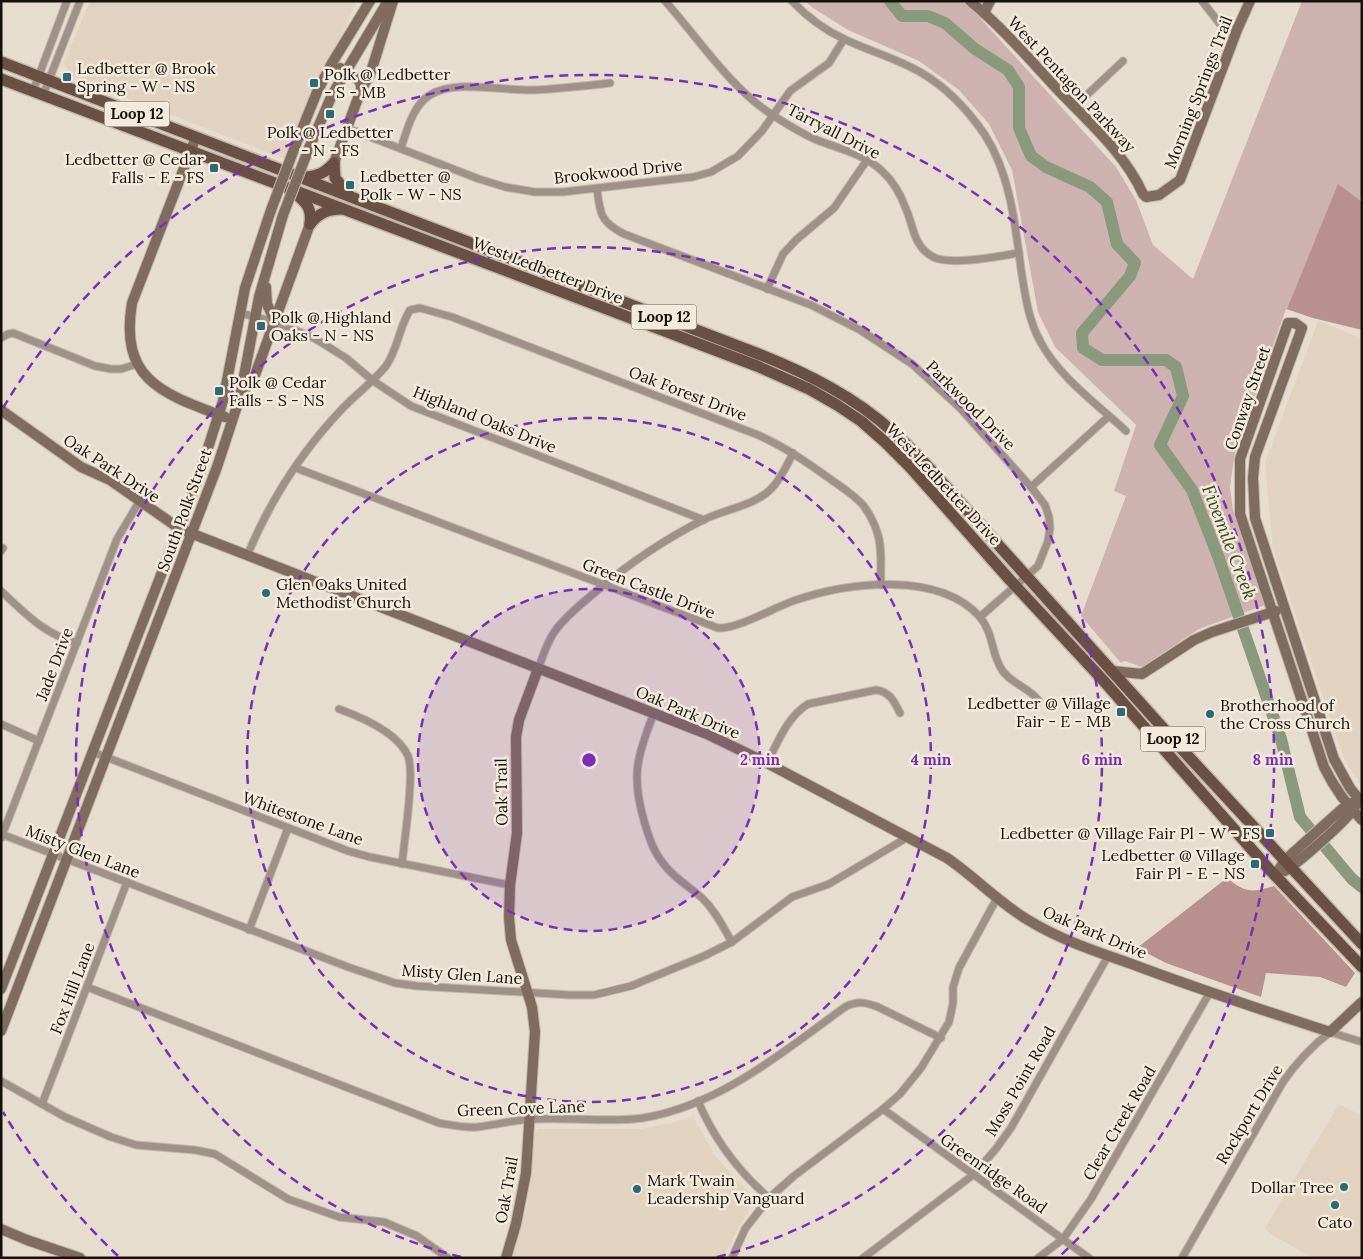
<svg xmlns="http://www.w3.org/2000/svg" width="1363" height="1259" font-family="Lora,serif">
	<rect width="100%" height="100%" fill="#e6ddcf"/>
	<g fill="#e1d3bf">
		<path d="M90,1h267l-72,158 -214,-83 -7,-14z"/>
		<path d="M1318,321l44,17v449l-18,-28 -71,-211 -8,-85z"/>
		<path d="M1339,1104l23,12v142h-49l-39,-22 -9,-8z"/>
		<path d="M693,1116l22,40 40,43 -33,59h-210l15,-51 7,-72 4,-6h103l34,-7z"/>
	</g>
	<path fill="#ceb2b0" d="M805,1h157l7,5 147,161 20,33 17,45 40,34 109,-278h60v194l-49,123 -27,-9 -51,143 -5,35 3,23 32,95 -66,24 -57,38 -17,-6 -4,2 -40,-47 45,-120 -12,-5 22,-66 -81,-78 -17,-35 -26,-142 -23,-46 -30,-34 -40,-29 -71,-31 -35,-22z"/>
	<g fill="#b8908e">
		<path d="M1338,184l24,18v128l-49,-12 -26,-9z"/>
		<path d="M1227,878c19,15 24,15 47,8l81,87 -9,14 -26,-10 -54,-4 -5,24 -95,-34 -29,-15z"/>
	</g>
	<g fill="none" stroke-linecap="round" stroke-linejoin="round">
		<path stroke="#899a7c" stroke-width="12" d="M890,1l12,15h26l17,7 30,26 33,21 11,17v41l12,28 15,11 44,20 17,15 10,42 18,19 -5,13 -48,57 1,15 19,12h64l10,7 7,29 -23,49 32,45 26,66 63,183 19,78 52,62 10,8"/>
		<defs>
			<g id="street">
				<path d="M665,1c34,38 66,88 109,115 14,9 28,18 43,24 23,9 47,14 65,31 11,10 19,24 24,38 8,18 7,37 27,48 19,9 65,-1 86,-4"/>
				<path d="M792,1c15,16 33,29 52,38 25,12 52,19 76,33 26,15 48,38 65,63 25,39 30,88 36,134 4,25 7,50 19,72 18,35 58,64 86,90"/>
				<path d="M1202,1l18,23 17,6"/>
				<path d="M33,91l34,-90"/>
				<path d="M43,95l37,-94"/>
				<path d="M1074,107l49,-46"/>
				<path d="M347,128l132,51 26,8 30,5h28l130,-15 18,-5 27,-16 24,-25 28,-40 39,-28 15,-24"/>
				<path d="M401,148c6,-18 12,-43 29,-53 25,-16 73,-4 103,-5 25,-1 51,-4 77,-7"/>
				<path d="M597,189c3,24 3,33 27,45l187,71 49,25 52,34 48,44 71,79 14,18 4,12 1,11 -2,13 -10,25 -58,51"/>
				<path d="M767,289l16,-35 13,-14 38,-32 33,-48"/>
				<path d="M240,313l35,9 39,16 32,20 26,22 39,26 293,114"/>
				<path d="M1,338l7,-4 5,-1 82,33 16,3h10l16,-5"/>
				<path d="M296,468l422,160c21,1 56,-21 78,-28 53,-18 143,-29 184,17 14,17 11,37 22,53 9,14 27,17 37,31"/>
				<path d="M1031,487l78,-71"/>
				<path d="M1,551l2,-3"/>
				<path d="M247,556c22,-53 55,-105 95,-147 14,-15 31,-27 44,-43 12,-17 13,-39 24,-56l10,-2 32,9 306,118c27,12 50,28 75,46 10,7 21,14 30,24 6,8 11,17 14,27 6,16 3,36 4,53"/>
				<path d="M1,591c25,23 43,43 76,52"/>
				<path d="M538,669c5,-13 9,-27 17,-38 10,-14 25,-26 38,-37 34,-29 70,-54 110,-74 20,-10 53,-15 68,-31 10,-10 16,-24 22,-36"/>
				<path d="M339,709c22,8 59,24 69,47 7,17 -4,86 -6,108"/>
				<path d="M654,713c-18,45 -23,65 -9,111 5,17 10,31 22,44 10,12 23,19 35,30 13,12 21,29 30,44"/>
				<path d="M1,724l38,17"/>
				<path d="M93,752l255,99 22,6 140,28"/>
				<path d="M767,763c11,-21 20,-46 41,-59l68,-14c14,2 18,11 24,23"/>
				<path d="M1,834l347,133 47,16 22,3 153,9h24l37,-9 73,-30 28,-14 60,-45 37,-13 79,-47"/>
				<path d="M1,838l116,-299 22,-37"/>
				<path d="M249,930l39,-102"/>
				<path d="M87,987l352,136c12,2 25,5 38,4 20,-2 39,-8 60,-8 35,-2 71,4 106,-1 78,-13 141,-67 202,-111 12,-6 20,-5 33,0l63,31"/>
				<path d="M1,1081l64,36 46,20 25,8 59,5 20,4 73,45 51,18 45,5 33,14 31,22"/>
				<path d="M698,1101c16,38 40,70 71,97"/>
				<path d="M42,1104l85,-222"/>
				<path d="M883,1109l206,149"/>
				<path d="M732,1258l13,-29 24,-31 25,-22 89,-67 17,-15 21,-26 28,-46 4,-19v-16l6,-19 38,-70"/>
				<path d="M863,1258l110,-83 22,-25 16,-22 97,-172"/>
				<path d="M1038,1258l25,-19 28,-40 119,-207"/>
				<path d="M1182,1258l101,-176c13,-19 28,-35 47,-50l32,10"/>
			</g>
			<g id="secondary">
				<path d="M970,1c33,27 60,59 89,90 30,31 66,63 84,103l3,3 13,-2 21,-15 57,-150 13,-29"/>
				<path d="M984,13l6,-12"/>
				<path d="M340,68c10,6 23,10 21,22"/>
				<path d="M196,137l-64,166c-13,78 32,91 93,114"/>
				<path d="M296,144l21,-52 15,-29 38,-62"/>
				<path d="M309,148l23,-53 56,-94"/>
				<path d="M334,163l27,-73 9,-15 23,-74"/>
				<path d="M266,287l1,17 8,17"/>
				<path d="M243,392l12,-17 55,-151"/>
				<path d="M1,410l80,57 29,13 70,49 527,205 60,29 180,95c28,19 51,44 81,62 31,19 66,31 101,43 66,25 133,47 201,69l32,-30"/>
				<path d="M1113,671l29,3 52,-34 18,-8 64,-21"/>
				<path d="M1362,803l-12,-15 -16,-29 -79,-241 -2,-40 2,-21 47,-129 -7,-5h-7l-48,136v55l84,253c10,20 21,37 38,53"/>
				<path d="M1285,871c14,-9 63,-51 70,-64"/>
				<path d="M1275,876l10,-16 57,-51 9,-6"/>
				<path d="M1,989l197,-510 25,-78 22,-113 26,-78"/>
				<path d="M1,1031l216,-564 23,-70 19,-100 24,-82"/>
				<path d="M1,1229l26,11 53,18"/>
				<path d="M506,1258l10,-34 10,-51 9,-141 -3,-25 -21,-67 -2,-23 1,-32 7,-52 -1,-96 3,-17 19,-51"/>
			</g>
			<g id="primary">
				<path d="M1,62l760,293c47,19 94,42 132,77 14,12 26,25 38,38l258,287 173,187"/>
				<path d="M1,79l756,287 52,23 28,16 24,16 24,21 25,25 100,113 93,100 166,189 93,98"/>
				<path d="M334,163l1,15 13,16"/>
				<path d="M305,177c13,-1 20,-4 29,-14"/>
				<path d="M296,194c11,9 16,15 14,30"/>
				<path d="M310,224c9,-11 18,-15 32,-15"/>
			</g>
		</defs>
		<use href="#street" stroke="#c0b8ac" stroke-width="9"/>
		<use href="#secondary" stroke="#c0b8ac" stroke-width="12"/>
		<use href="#primary" stroke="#c0b8ac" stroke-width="14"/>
		<use href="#street" stroke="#9f9088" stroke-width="7"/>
		<use href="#secondary" stroke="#806b5f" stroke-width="10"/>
		<use href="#primary" stroke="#6a5042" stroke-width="11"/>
		<defs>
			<g id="secondary-bridge">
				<path d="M271,210l25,-66"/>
				<path d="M283,215l26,-67"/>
			</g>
		</defs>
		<use href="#secondary-bridge" stroke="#c0b8ac" stroke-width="12" stroke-linecap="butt"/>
		<use href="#secondary-bridge" stroke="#806b5f" stroke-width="10"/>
	</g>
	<circle cx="589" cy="760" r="171" fill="#7b2cbf" fill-opacity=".12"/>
	<g fill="none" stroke="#7b2cbf" stroke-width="2.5" stroke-dasharray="9 6">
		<circle cx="589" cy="760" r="171"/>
		<circle cx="589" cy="760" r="342"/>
		<path d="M461 1257A513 513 0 1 1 717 1257"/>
		<path d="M118 1256A684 684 0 0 1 3 1112M3 408A684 684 0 1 1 1060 1256"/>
	</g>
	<g fill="#266c7a" stroke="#f3eadc" stroke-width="2">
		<rect x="62" y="72" width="10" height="10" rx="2.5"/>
		<rect x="309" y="78" width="10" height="10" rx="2.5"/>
		<rect x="325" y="109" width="10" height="10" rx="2.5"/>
		<rect x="209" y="163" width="10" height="10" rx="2.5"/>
		<rect x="345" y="180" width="10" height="10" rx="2.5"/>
		<rect x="256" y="321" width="10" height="10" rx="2.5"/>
		<rect x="214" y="386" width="10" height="10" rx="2.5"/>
		<circle cx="266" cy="593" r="5"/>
		<rect x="1116" y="707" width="10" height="10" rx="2.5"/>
		<circle cx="1210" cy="714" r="5"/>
		<rect x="1265" y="828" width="10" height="10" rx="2.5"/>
		<rect x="1250" y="859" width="10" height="10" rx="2.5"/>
		<circle cx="1344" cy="1187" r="5"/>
		<circle cx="637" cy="1189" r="5"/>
		<circle cx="1335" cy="1205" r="5"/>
	</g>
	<g text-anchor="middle" stroke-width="5" stroke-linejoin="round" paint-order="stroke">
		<g fill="#f3eadc" stroke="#58534b" stroke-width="1">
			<rect x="104.5" y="101.5" width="65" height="25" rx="4"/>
			<rect x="631.5" y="304.5" width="65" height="25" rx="4"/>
			<rect x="1140.5" y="726.5" width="65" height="25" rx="4"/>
		</g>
		<g font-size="15" font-weight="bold" fill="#15120d">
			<text x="137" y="119">Loop 12</text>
			<text x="664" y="322">Loop 12</text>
			<text x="1173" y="744">Loop 12</text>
		</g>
		<g font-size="16" fill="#15120d" stroke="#f3eadc" text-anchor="start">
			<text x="77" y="74">Ledbetter @ Brook<tspan x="77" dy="18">Spring - W - NS</tspan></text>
			<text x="324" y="80">Polk @ Ledbetter<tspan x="324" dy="18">- S - MB</tspan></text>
			<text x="330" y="138" text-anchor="middle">Polk @ Ledbetter<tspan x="330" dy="18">- N - FS</tspan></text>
			<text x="204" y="165" text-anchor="end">Ledbetter @ Cedar<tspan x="204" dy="18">Falls - E - FS</tspan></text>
			<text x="360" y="182">Ledbetter @<tspan x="360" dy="18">Polk - W - NS</tspan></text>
			<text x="271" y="323">Polk @ Highland<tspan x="271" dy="18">Oaks - N - NS</tspan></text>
			<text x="229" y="388">Polk @ Cedar<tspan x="229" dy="18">Falls - S - NS</tspan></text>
			<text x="276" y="590">Glen Oaks United<tspan x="276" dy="18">Methodist Church</tspan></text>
			<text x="1111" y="709" text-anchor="end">Ledbetter @ Village<tspan x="1111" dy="18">Fair - E - MB</tspan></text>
			<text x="1220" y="711">Brotherhood of<tspan x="1220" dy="18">the Cross Church</tspan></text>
			<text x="1260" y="839" text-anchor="end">Ledbetter @ Village Fair Pl - W - FS</text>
			<text x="1245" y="861" text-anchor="end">Ledbetter @ Village<tspan x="1245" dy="18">Fair Pl - E - NS</tspan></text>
			<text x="647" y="1186">Mark Twain<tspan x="647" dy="18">Leadership Vanguard</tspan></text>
			<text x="1334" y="1193" text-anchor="end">Dollar Tree</text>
			<text x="1335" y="1228" text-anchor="middle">Cato</text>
		</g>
		<g font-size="16" fill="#15120d" stroke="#f3eadc">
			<text transform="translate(1072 84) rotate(47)" y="6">West Pentagon Parkway</text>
			<text transform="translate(1198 92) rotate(-69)" y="6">Morning Springs Trail</text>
			<text transform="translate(834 131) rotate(27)" y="6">Tarryall Drive</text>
			<text transform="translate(618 171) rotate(-6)" y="6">Brookwood Drive</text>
			<text transform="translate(548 270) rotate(21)" y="6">West Ledbetter Drive</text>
			<text transform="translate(688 393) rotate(21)" y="6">Oak Forest Drive</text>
			<text transform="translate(1247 398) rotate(-71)" y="6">Conway Street</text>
			<text transform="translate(971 405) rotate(45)" y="6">Parkwood Drive</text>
			<text transform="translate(485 419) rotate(22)" y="6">Highland Oaks Drive</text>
			<text transform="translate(112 468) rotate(33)" y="6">Oak Park Drive</text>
			<text transform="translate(944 484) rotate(47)" y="6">West Ledbetter Drive</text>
			<text transform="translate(184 510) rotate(-70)" y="6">South Polk Street</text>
			<text transform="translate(649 588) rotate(21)" y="6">Green Castle Drive</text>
			<text transform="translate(54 664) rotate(-69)" y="6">Jade Drive</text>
			<text transform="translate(688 712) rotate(23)" y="6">Oak Park Drive</text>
			<text transform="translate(501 792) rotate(-91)" y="6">Oak Trail</text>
			<text transform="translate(303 818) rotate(20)" y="6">Whitestone Lane</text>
			<text transform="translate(83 851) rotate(21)" y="6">Misty Glen Lane</text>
			<text transform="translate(1095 932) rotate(23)" y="6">Oak Park Drive</text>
			<text transform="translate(462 974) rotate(4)" y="6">Misty Glen Lane</text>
			<text transform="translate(72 988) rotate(-69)" y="6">Fox Hill Lane</text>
			<text transform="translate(1020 1081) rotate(-60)" y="6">Moss Point Road</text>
			<text transform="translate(521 1108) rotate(-2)" y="6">Green Cove Lane</text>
			<text transform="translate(1249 1114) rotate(-59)" y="6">Rockport Drive</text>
			<text transform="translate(1119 1123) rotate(-60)" y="6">Clear Creek Road</text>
			<text transform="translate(994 1173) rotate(35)" y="6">Greenridge Road</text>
			<text transform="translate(506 1190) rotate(-80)" y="6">Oak Trail</text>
		</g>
		<g font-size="18" font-style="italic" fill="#334c1c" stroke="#f3eadc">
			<text transform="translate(1229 542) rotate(69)" y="6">Fivemile Creek</text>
		</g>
	</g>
	<circle cx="589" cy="760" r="8" fill="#7b2cbf" stroke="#f3eadc" stroke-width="2.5"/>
	<g font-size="15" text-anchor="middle" font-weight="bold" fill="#7b2cbf" stroke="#f3eadc" stroke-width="5" stroke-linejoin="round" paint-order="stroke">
		<text x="760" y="765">2 min</text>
		<text x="931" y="765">4 min</text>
		<text x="1102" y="765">6 min</text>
		<text x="1273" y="765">8 min</text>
	</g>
	<rect width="1363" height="1259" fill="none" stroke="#15120d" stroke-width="5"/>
</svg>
